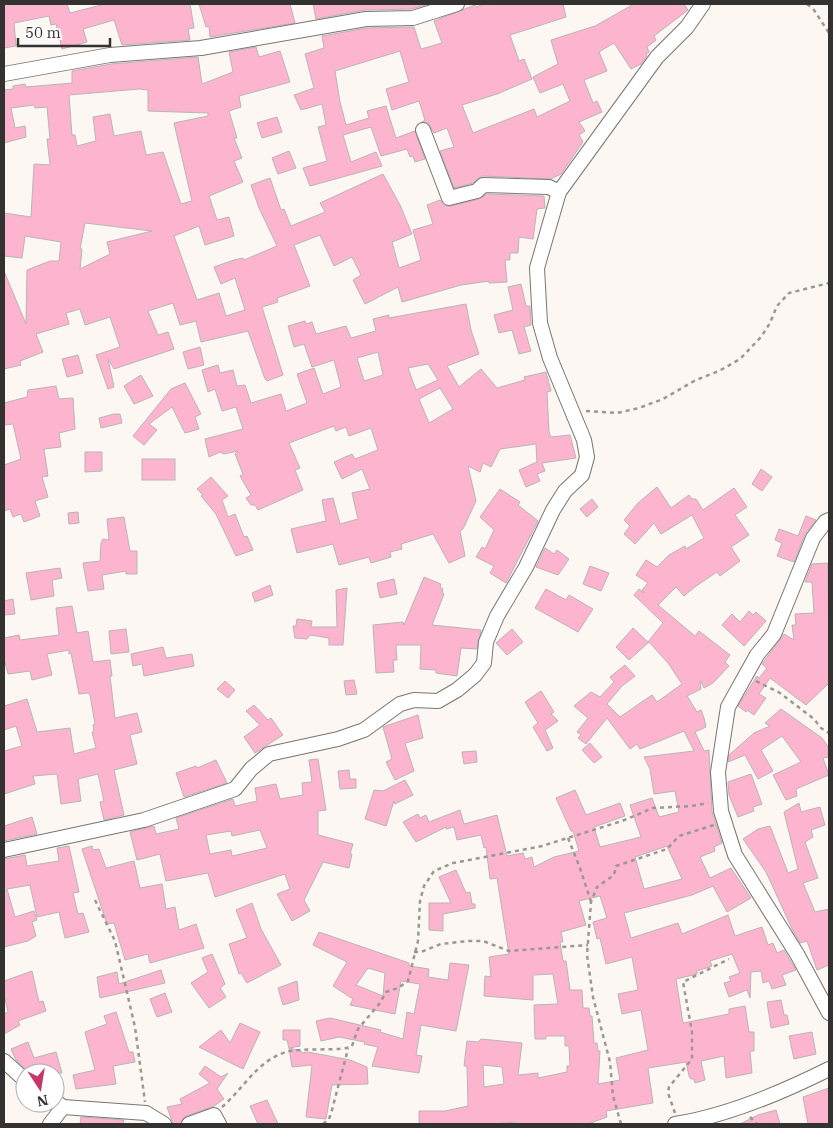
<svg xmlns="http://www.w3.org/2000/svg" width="833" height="1128" font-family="'IBM Plex Serif',serif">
	<rect width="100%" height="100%" fill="#fcf7f2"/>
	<g fill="#fdb5cf" stroke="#bab3b6" fill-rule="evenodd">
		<path d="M4,4h63l3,9 35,-9h85l4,24 -6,1 2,11 -68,5 -8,-25 -31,9 4,13 -25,7 -6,-25 -5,1 -2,-9 -35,7 2,23 -12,2z"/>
		<path d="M199,4h91l5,19 -85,14 -1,-11 -3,1z"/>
		<path d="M313,4h116l-17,5 -47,1 -49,9z"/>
		<path d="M484,4h79l3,13 -56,18 9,26 5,-2 8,20 -35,15 -35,11 11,28 61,-24 3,8 33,-16 -7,-17 -23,9 -7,-16 25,-13 -7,-24 44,-14 39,-22h50l4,6 -34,26 2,4 -9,7 2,5 -3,2 1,2 -6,8 -10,5 -17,-26 -15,9 8,19 -23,9 9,23 4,-2 5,11 -23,10 6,9 -6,4 4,7 -22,32 -10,5 -68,-3 -10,7 -19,5 -14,-37 14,-4 -7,-19 -13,5 -5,-9 -7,-2 3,-2 -6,-19 -27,9 -6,-21 23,-7 -9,-31 -65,20 5,31 6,23 23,-7 -2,-7 19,-5 10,32 19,-7 10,28 -10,3 -2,-6 -3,1 -3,-8 -26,7 -10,-29 -28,8 8,27 25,-10 6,14 -72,20 -7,-18 24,-7 -9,-34 8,-2 -4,-21 -21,6 -7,-15 20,-7 -9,-34 19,-6 -2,-12 45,-8 47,-1 7,22 21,-6 -8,-22 41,-16 1,2z"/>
		<path d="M256,47l3,10 21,-6 10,31 -51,14 2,11 -12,4 8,27h-3l8,20 -8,3 9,21 -34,14 8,24 12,-3 5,19 -29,9 -6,-19 -25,10 23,64 22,-7 7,23 19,-6 -10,-32 -14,6 -7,-17 20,-7 9,-2 1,2 33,-14 -18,-38 -8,-23 19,-7 11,32 3,-1 7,17 34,-14 -5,-9 63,-29 17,31 12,29 -20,8 7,26 22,-8 -8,-30 20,-6 -6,-19 13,-5 4,5 7,1 28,-7 8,-5 57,2 1,12 -8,1 -4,30 -14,-2 -1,16h-8v7h-5l2,22 -18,1v-2l-28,4 -59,17 -4,-15 -33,17 -12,-24 8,-5 -9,-18 -18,9 -14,-31 -26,10 16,41 -33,12 1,4 -16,5 21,68 -16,6 -2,-2 -17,-48 -47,11 -5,-21 -16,4 -7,-22 -25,8 10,24 10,-3 6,17 -60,20 -6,-10 6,28 -6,2 -12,-34 24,-8 -10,-30 -25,8 -5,-16 -14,4 3,11 -33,10 7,18 -23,9 1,4 -17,4v-98l22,53 1,-54 23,-9h9l2,-19 -36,-6 -3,22 -18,-2v-43l27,4 3,-53 16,1 -3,-26h3l-3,-32 -12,1 -1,-3 -23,3 4,20 10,-2 1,11 -22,6v-53l9,-1v-3l12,-2 1,3 46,-4v-12l39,-7 87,-7 4,27 31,-12 -4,-20zM139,89l9,1v21l60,2v3l-34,7 18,78 -11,3 -18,-52 -17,3 -5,-24 -27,5 -4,-22 -17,3 3,24 -19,5 -2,-11h-3l-3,-40zM85,223l67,8 -45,11 3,12 -30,15 2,-20h-2z"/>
		<path d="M277,117l5,15 -20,6 -5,-15z"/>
		<path d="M289,151l7,17 -18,6 -6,-16z"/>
		<path d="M521,284l5,22h4l1,19 -7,2 7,24 -12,3 -7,-24 -13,3 -5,-18 19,-5 -5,-23z"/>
		<path d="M466,304l5,26 8,24 -32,12 12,21 22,-18 16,19 28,-8 -1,-3 22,-5 5,19 -4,1 2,40 2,5 19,-2 6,23 -34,5 3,8 -8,3 3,7 -14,6 -7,-17 18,-8 -1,-18 -36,5 -9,18 -8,-4 -3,9 -12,-6 8,35 -13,28 -3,2 5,25 -16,7 -16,-29 -32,10 1,5 -12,3 1,5 -20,6 -2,-6 -30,8 -6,-21 -36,9 -6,-24 35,-8 -4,-21 11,-2 7,26 18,-5 -6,-26 18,-4 -8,-20 -20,10 -8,-17 18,-8 3,5 23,-9 -7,-22 -22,8 -3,-9 -10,4 -2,-5 -45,17 11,25 -5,2 8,20 -45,20 -3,-5h-4l-5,-7 5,-3 -11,-19 3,-2 -8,-20 3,-3 -14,3 -4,-2 -11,5 -4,-18 38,-10 -7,-22 -14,4 -7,-22 -7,3 -6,-22 16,-5 2,8 13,-3 4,16 8,-1 6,18 30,-9 5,17 21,-8 -10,-29 17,-6 9,26 18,-7 -7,-27 -22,7 -8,-23 -10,3 -6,-21 17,-5 1,3 6,-2 4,12 30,-8 5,12 25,-7 -3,-12 16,-4v3zM378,352l5,23 -19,6 -7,-23zM428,364l10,16 -22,10 -8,-22zM440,388l13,21 -24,14 -10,-24z"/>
		<path d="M200,347l4,18 -16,4 -5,-17z"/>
		<path d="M78,355l5,18 -16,4 -5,-18z"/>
		<path d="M141,375l12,21 -19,8 -10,-18z"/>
		<path d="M185,383l16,31 -6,3 4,12 -14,4 -13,-26 -23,17 8,6 -13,15 -11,-9 38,-47z"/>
		<path d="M56,386l3,13 14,-1 2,31 -16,4 2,14 -17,2 4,27 -6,1 6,20 -13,4 5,15 -16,6 -3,-8 -8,3 -3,-8 -6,2v-46l17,-6 -8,-35 -9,1v-22l23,-6 1,-7z"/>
		<path d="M114,414h6l2,9 -21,5 -2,-10z"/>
		<path d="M85,452h17v19l-17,1z"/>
		<rect x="142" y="459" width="33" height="21"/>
		<path d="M761,469l11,8 -10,14 -10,-7z"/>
		<path d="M211,477l17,19 -6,4 6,17 7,-3 9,23 3,-1 6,14 -17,6 -20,-42 -15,-18 2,-1 -6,-6z"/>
		<path d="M657,487l14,21 18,-13 3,4h4l7,11 31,-22 13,19 -12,8 14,20 -18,12 9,14 -20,15 -3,-4 -21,14 -12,10 -8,-9 -18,18 37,31 4,-5 31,24 -5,7 4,4 -16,17 -9,5 -3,-7h-1l1,8 -14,7 10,16 4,-2 3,8 2,9 -11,5 9,19 5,-1 3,62 10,31 -8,4 1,4 -15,6 10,21 21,-10 20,30 -24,14 -14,-26 -21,9 -68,18 7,25 47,-15 4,11 46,-19 7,21 27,-9 6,18 5,-2 4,10 7,-3 12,20 -14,5 4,10 -14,4 -3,-8 -6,2 -2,-12 -10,1 -1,26 -3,-8 -18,7 -5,-14 7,-2 -2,-4 11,-4 -8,-19 -22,7 2,5 -15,5v3l-21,5 7,44 46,-9v-5l16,-3 4,26h5v19h-4l2,22 -26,5 -2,-22 -23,5 4,19 -10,3 -1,-4h-3l-2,-3 -3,-14 -38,6 5,35 -47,8 1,6 -19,7h-72v-2l-22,2h-75v-13h26l23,-5 -1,-40h-3l3,-25 11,1 3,-3 41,4 -4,32 20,-2v5l29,-6v-6h3l-1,-20h-4v-10h-19v3h-11l-1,-34 24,-1 -5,-30 -20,1v25l-49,-4 1,-20 6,1 -2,-20 20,-3 -12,-76 -7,1 -4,-32 -2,1 -3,-13 -24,5 -3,-13 -8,2v-2l-30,15 -13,-20 15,-8 2,4 6,-3 3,7 31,-12 4,14 33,-9 10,41 16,-3 2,6 7,-2 2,10 20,-10 25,-6 -6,-20h-2l-15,-33 19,-8 11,25 34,-12 5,13 -31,11 6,20 41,-10 -11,-32 22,-7 7,19 20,-5 -4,-21 -21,3 -4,-25 -6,-12 50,-6 -10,-20 -44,18 -3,-5 -7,5 -23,-31 -21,26 -8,-6 3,-3 -4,-3 11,-14 -14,-12 17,-14 9,5 14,-15 -4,-5 15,-12 10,11 -13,10 -15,18 13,13 32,-22 5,7 25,-18 -14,-21 -19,-21 -20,18 -13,-13 17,-19 15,14 15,-19 -29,-28 5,-6 5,4 -2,-3 6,-7 -12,-8 10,-15 11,7 12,-12 16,-9 1,3 18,-11 -12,-23 -31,19 -7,-11 -19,21 -11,-10 6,-8 -6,-6 14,-17zM667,846l15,33 -38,10 -9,-32zM600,896l7,22 -14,4 4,17 3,-1 6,26 26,-7 6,33 -20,4 4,20 19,-4 7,40 -32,8 4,22 -22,4 2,-33h-2l-1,-8h-3l-2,-27h-2l-1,-8h-6l-1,-18h-12l-4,-29h-3l-3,-19h3l-2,-10 25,-7 -7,-24zM483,1065l19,2 2,17 -20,3z"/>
		<path d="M500,489l20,13 -2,3 20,16 -32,62 -16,-10 4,-7 -18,-9 6,-10 3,2 9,-19 -14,-13z"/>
		<path d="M592,499l6,8 -11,10 -7,-8z"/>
		<path d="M78,512l1,11 -10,1 -1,-11z"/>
		<path d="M806,516l10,4 -11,14 -11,28 -17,-6 5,-13 -7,-3 4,-11 19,7z"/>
		<path d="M124,517l6,34h7v23h-11v-3l-24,4 2,14 -16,2 -5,-28 17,-2 1,-18 2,-4 6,1 -2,-21z"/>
		<path d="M545,548l9,6 3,-4 12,9 -11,16 -22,-8z"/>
		<path d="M828,563l1,120 -23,22 -36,-27 -11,16 7,4 -12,17 -7,-5 -1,2 -8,-6 19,-30 2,2 8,-10 -5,-4 22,-30 10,6 -2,-15h4l-1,-11 19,-1 -2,-31h-7l7,-18z"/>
		<path d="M590,566l19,7 -8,18 -18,-7z"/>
		<path d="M60,568l2,10 -10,2 2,16 -23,4 -5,-27z"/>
		<path d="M424,577l17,7 -1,3 3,2 -1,4 2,1 -12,31 49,5 -4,19 -16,-1 -4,28 -21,-3v-3l-16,-1 1,-24h-25l1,15h-4l1,12 -18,1 -3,-48 30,-3 1,3z"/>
		<path d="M394,579l3,15 -17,4 -3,-15z"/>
		<path d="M270,585l3,10 -18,7 -3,-9z"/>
		<path d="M347,588l-4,57h-14v-7l-19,-3 -3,4 -12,-1 -2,-12h3l1,-7 15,2 -1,6h26l-1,-37z"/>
		<path d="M546,589l20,11 3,-5 24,14 -15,23 -43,-24z"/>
		<path d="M13,599l2,15 -11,1v-14z"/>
		<path d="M72,606l5,27 11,-2 5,31 17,-2 2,16h-2l5,42 22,-5 5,19 -12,3 7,29 -23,6 10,45 -20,5 -4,-18 4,-1 -6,-27 -20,5 3,22 -20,3 -4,-30 -24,2 2,8 -31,10v-43l18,-5 -6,-20 -12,4v-24l23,-7 10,33 33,-4 4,26 22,-6 -4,-16h2l-1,-7 2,-1 -5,-29 -2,-2 -9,1 -8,-41 -2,1v-4l-22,4 5,21 -20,5 -2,-9 -22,3 -4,-16v-20l15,-3 1,5 39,-5 -3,-27z"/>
		<path d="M749,611l4,4 3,-3 10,9 -22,25 -22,-21 10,-11 8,8z"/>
		<path d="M126,629l3,23 -18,2 -2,-23z"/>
		<path d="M512,629l11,13 -16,13 -11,-12z"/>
		<path d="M163,647l3,11 26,-4 2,12 -50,10 -2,-12 -9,2 -2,-12z"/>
		<path d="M354,680l3,14 -11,1 -2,-14z"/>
		<path d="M225,681l10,9 -7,8 -11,-9z"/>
		<path d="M541,691l13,21 -3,2 7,7 -13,9 8,18 -6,3 -14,-24 5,-4 -13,-21z"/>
		<path d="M254,705l14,15 3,-2 12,17 -28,18 -11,-16 16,-12 -14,-14z"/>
		<path d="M781,709l41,29 7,10v9l-6,1 6,17 -33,14 1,7 -11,4 -13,-25 28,-13 -19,-26 -21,14 12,21 -15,8 -13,-24 -17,7 1,-7 25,-22 16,-7 -5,-3z"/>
		<path d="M418,715l5,23 -18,5 9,28 -19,9 -9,-18 6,-3 -9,-32z"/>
		<path d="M590,743l12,14 -8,6 -12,-13z"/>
		<path d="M476,751l1,11 -13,2 -2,-12z"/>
		<path d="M318,759l8,51 -8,1v24l35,9 -3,10h2l-3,14 -26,-6 -19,38 6,11 -18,10 -15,-27 13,-5 -5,-15 -70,23 -7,-24 -42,8 -6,-27 -23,6 -7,-28 24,-6 2,8 23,-5 -3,-11 57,-19 2,7 22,-5 -2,-13 21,-4 4,15 23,-4 -1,-12 10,-1 -3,-22zM260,830l7,18 -35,8 -1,-6 -21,4 -4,-19 25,-4 1,5z"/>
		<path d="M216,760l11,23 -43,14 -8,-24 20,-7 1,2z"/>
		<path d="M349,770l1,9h6v9l-16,1 -2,-18z"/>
		<path d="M751,774l11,30 -9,3 1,4 -16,6 -9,-22 -1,-13z"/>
		<path d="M405,780l8,15 -18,9 -1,-3 -8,25 -21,-7 9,-29 9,1z"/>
		<path d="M799,803l2,9 19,-5 5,18 -14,5 2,7 -8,5 13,36 -15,5 12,29 14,-3v56l-12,5 -10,-29 -7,2 -7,-12 -27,-59 -23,-33 15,-10 12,-3 18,47 10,-4 -14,-57z"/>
		<path d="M32,817l5,17 -33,7v-15z"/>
		<path d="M69,846l10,46 -6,1 5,21 5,-1 6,19 -24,6 -6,-26 -22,5 -7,-32 -23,4 8,28 19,-6 3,9 -5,2 4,14 -8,5 -24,6v-88l21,-4 2,11 32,-5 -2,-13z"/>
		<path d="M92,846l1,4 6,-1 7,19 28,-7 6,27 22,-4 4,25 9,-2 4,23 17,-6 8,24 -54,15 -2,-9 -23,6 -11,-37 -7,1 -25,-75z"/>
		<path d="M456,870l10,23 4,-1 2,12h3v4l-32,6v17l-14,-1v-27h22l-12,-26z"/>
		<path d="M252,903l9,26 20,36 -34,18 -6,-10 -2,1 -10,-30 18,-6 -11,-28z"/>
		<path d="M319,932l90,31v3l20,3 -1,8 20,3 2,-17 19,2 -13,66 -35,-6 -5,30 6,1 -3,17 -47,-7 6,-19 -14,-3 1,-2 -26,-5 -18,4 -5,-20 14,-3 51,12 -1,2 23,7 4,-27 7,2 6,-30 -19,-3 -6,33 -45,-9 3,-6 -20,-13 14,-24 -34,-17zM368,968l17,5 -2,23 -27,-11z"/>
		<path d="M212,954l13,30 -5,4 6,9 -17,11 -18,-25 17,-11 -6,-14z"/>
		<path d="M161,970l4,13 -65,15 -3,-21 20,-5 2,12z"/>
		<path d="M32,971l7,31 4,-1 3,10 -28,10 2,4 -16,9v-20l4,-2 -4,-17v-14z"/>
		<path d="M297,981l2,19 -16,5 -5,-17z"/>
		<path d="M165,993l7,19 -15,5 -7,-18z"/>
		<path d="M781,1000l3,15h3l2,9 -18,4 -4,-26z"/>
		<path d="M116,1012l13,40h4l2,10 -22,4 3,18 -40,5 -3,-14 22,-5 -10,-38 22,-8 -3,-8z"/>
		<path d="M240,1023l20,9 -17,37 -44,-22 22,-17 9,13z"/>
		<path d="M283,1030h17v16l-11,2 -2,-8h-4z"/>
		<path d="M812,1032l4,22 -22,5 -5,-23z"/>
		<path d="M28,1042l6,16 22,-6 6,21h-32l-14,-13 -5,-11z"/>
		<path d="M289,1048l12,3v2l7,-1 42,8 17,7 1,17 -36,1 -6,34 -20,-2 6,-52 -20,2z"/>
		<path d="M205,1066l16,11 7,-4 -11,16 7,10 -10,7 -28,10 -6,8h-7l-6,-17 15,-3 -2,-5 30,-16 -11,-9z"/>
		<path d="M829,1088v36h-21l-5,-27z"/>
		<path d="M267,1100l11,24h-20l-8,-18z"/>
		<path d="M776,1110l4,14h-40l18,-9z"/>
		<path d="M81,1117l43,3 -1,4h-43z"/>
	</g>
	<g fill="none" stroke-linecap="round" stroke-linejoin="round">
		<defs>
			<g id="minor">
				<path d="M4,74l106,-19 91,-7 165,-29 47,-1 44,-14"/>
				<path d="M423,130l26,68 28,-7 6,-6 66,2 10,5"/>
				<path d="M829,520l-4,2 -12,16 -39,96 -17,21 -29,52 -10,65 3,39 14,44 62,99 32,59"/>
				<path d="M4,850l140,-30 91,-31 16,-20 18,-15 69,-15 26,-9 36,-26 14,-4 24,1 19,-11 18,-15 9,-12 2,-21 11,-26 29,-49 27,-57 12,-19 17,-16 5,-18 -3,-17 -34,-82 -10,-35 -3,-55 22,-76 98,-135 30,-30 16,-23"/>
				<path d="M4,1061l21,19"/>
				<path d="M55,1101l8,6 83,6 18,11"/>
				<path d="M50,1124l13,-17"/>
				<path d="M189,1124l25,-9 5,9"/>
				<path d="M675,1124c51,-8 108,-32 154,-55"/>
			</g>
		</defs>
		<use href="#minor" stroke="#797571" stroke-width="16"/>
		<g stroke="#9b9794" stroke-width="2.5" stroke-dasharray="4 4" stroke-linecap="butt">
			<path d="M807,4l7,6 15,23"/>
			<path d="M586,411l31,2 22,-5 24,-9 33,-19 23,-9 21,-12 21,-22 9,-14 7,-17 12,-13 40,-10"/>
			<path d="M756,681l24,12 34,26 7,9 8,5"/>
			<path d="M568,838l12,30 11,34"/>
			<path d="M95,900l20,41 20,86 10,75"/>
			<path d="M414,952h7l20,-8 27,-3h15l26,10 79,-6"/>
			<path d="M222,1107c22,-19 35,-46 64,-55 16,-5 58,0 66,-6l6,-17 22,-26 6,-11 12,-4 10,-7 10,-40 2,-40 4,-15 10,-15 19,-8 89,-17 80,-25 31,-13 39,-2 16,-3"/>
			<path d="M675,1113l-7,-20 1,-6 23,-28v-27l-9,-50 46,-23"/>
			<path d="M750,1117l7,7"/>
			<path d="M323,1124l6,-5 3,-9 16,-61"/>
			<path d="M621,1124l-8,-28 -3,-34 -17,-65 -6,-42 4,-53 6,-15 17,-12 2,-9 51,-17 12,-13 35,-11"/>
		</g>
		<use href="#minor" stroke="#fff" stroke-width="14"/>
	</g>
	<rect width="833" height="1128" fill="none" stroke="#343230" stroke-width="10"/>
	<g transform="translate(40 1088) rotate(168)"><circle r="24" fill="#ffffff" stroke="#aeadac"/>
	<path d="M0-4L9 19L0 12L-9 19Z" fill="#c43768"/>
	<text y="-8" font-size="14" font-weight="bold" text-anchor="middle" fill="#343230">N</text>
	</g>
	<path d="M18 38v8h92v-8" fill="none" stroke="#343230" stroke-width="2.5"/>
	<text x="25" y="38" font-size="15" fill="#343230" stroke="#ffffff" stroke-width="4" paint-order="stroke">50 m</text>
</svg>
